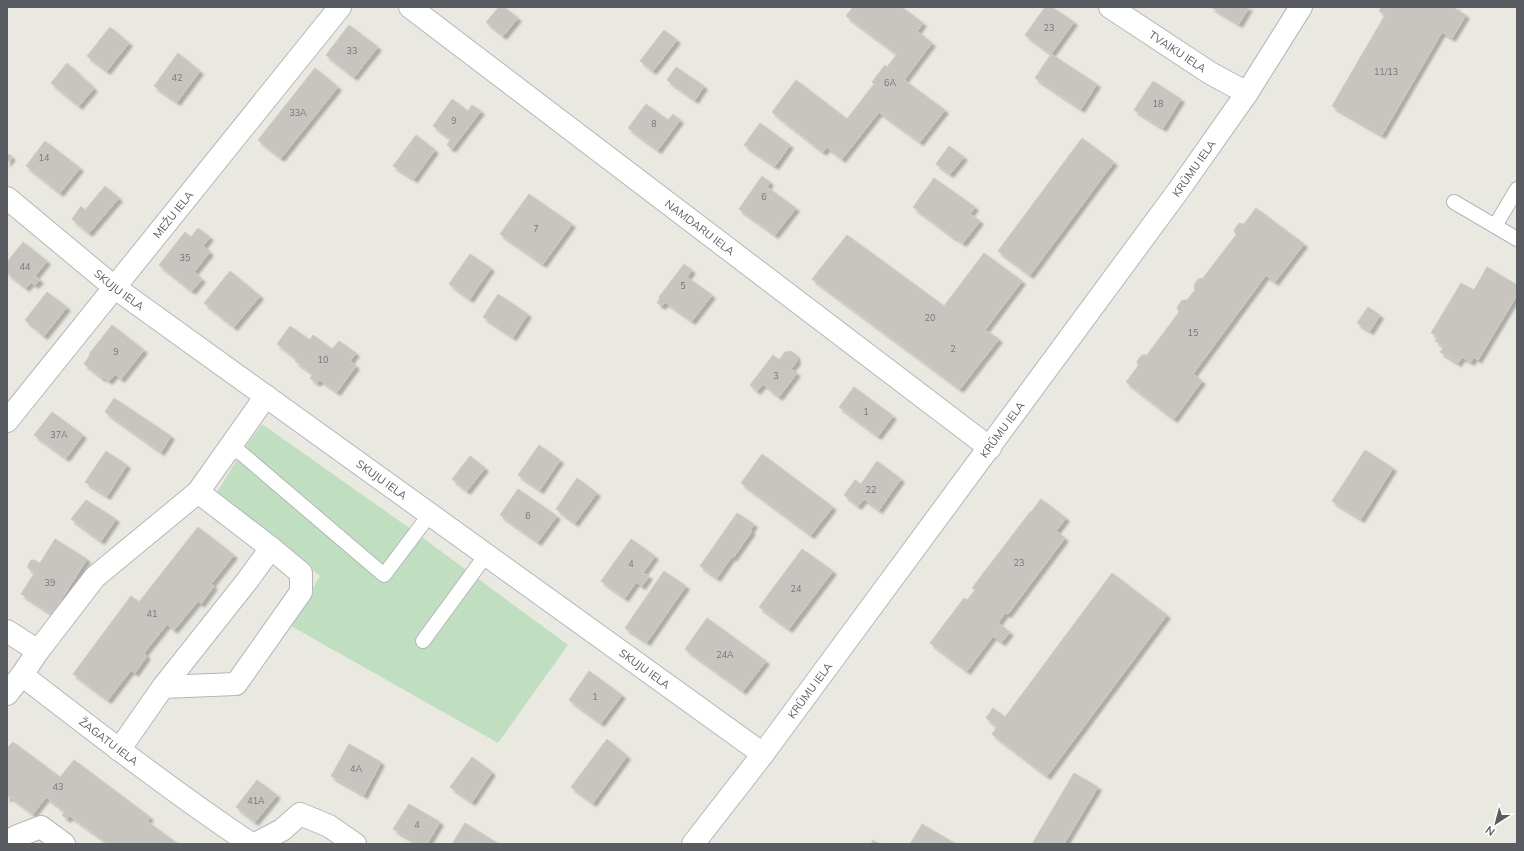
<svg xmlns="http://www.w3.org/2000/svg" width="1524" height="851" font-family="Mulish,sans-serif">
	<defs>
		<filter id="shadow"><feDropShadow dx="3.5" dy="3.5" stdDeviation="1" flood-color="#0004"/></filter>
	</defs>
	<rect width="100%" height="100%" fill="#eae9e1"/>
	<path fill="#c0dfc1" d="M262,424l153,108 153,113 -70,98 -207,-117 29,-50 -103,-84 24,-39z"/>
	<g fill="#c8c5c0" stroke="#cecac0" filter="url(#shadow)">
		<path d="M499,7h5l14,11 -15,18 -17,-14z"/>
		<path d="M853,7h49l21,16 -6,8 15,12 -28,37 41,30 -25,32 -41,-30 -37,47 -15,-12 -4,5 -51,-40 24,-32 51,39 27,-35 -2,-2 13,-17 2,2 10,-13 -51,-38z"/>
		<path d="M1045,7h7l22,15 -23,32 -26,-19z"/>
		<path d="M1211,7h38l-10,17z"/>
		<path d="M1381,7h76l-2,2 11,6 -14,23 -10,-6 -60,103 -50,-29 53,-91 -6,-4z"/>
		<path d="M349,25l29,22 -24,30 -28,-22z"/>
		<path d="M110,27l19,16 -22,28 -20,-15z"/>
		<path d="M664,30l13,10 -24,31 -13,-10z"/>
		<path d="M178,53l22,18 -23,31 -23,-16z"/>
		<path d="M1051,54l46,30 -16,25 -46,-31z"/>
		<path d="M67,63l27,25 -15,18 -28,-23z"/>
		<path d="M676,67l28,19 -9,14 -28,-20z"/>
		<path d="M315,68l23,19 -57,71 -23,-18z"/>
		<path d="M1153,81l28,18 -18,29 -29,-18z"/>
		<path d="M452,99l16,12 4,-6 9,6 -29,38 -5,-4 4,-6 -18,-13z"/>
		<path d="M646,104l22,16 5,-6 7,6 -22,30 -30,-22z"/>
		<path d="M760,123l30,22 -15,21 -31,-21z"/>
		<path d="M416,135l19,15 -21,29 -21,-13z"/>
		<path d="M1082,138l32,24 -84,113 -32,-24z"/>
		<path d="M45,141l35,27 -20,25 -34,-27z"/>
		<path d="M949,146l15,11 -14,17 -14,-10z"/>
		<path d="M7,153l5,4 -5,6z"/>
		<path d="M762,176l8,6 -3,5 29,21 -21,27 -36,-26z"/>
		<path d="M934,178l41,29 -5,7 10,7 -17,22 -10,-7v1l-40,-30z"/>
		<path d="M105,186l14,12 -30,35 -17,-14 9,-13 4,4z"/>
		<path d="M529,194l43,30 -29,40 -43,-30z"/>
		<path d="M1256,208l48,36 -29,38 -9,-7 -73,99 9,7 -28,38 -48,-37 12,-16 -1,-5 5,-6h5l32,-43 -2,-5 5,-7h5l8,-10 -1,-5 4,-6 5,-1 33,-43 -2,-5 5,-7 5,1z"/>
		<path d="M198,228l12,9 -7,9 7,6 -16,20 8,7 -10,12 -33,-26 26,-33 6,5z"/>
		<path d="M847,235l97,71 40,-53 38,28 -37,49 14,9 -39,50 -148,-110z"/>
		<path d="M23,242l24,19 -12,15 5,4 -5,5 -4,-3 -5,6 -19,-15v-11z"/>
		<path d="M470,254l21,14 -21,31 -21,-15z"/>
		<path d="M684,264l8,6 -5,7 25,18 -20,26 -27,-19 -3,4 -5,-3 3,-5 -1,-1z"/>
		<path d="M1487,267l30,18v10l-39,65 -4,-3 -3,5 -9,-5 -4,6 -18,-11 4,-6 -9,-5 3,-4 -7,-4 30,-50 13,7z"/>
		<path d="M230,271l30,25 -26,31 -30,-24z"/>
		<path d="M47,292l20,15 -23,29 -19,-16z"/>
		<path d="M498,294l30,20 -15,23 -30,-20z"/>
		<path d="M1368,307l12,8 -10,16 -13,-8z"/>
		<path d="M112,325l32,25 -23,29 -6,-5 -6,7 -6,-4 -1,1 -18,-14 6,-9 -1,-1z"/>
		<path d="M290,326l20,14 3,-5 19,14 7,-8 17,12 -6,8 6,5 -19,26 -17,-12 -3,3 -7,-5 3,-4 -18,-13 2,-2 -20,-15z"/>
		<path d="M791,351l5,4 1,6 -6,8 6,4 -18,24 -16,-13 -6,7 -7,-6 23,-30 6,5 6,-8z"/>
		<path d="M854,387l39,29 -15,20 -39,-29z"/>
		<path d="M114,398l57,38 -10,16 -56,-40z"/>
		<path d="M52,412l31,23 -17,23 -32,-23z"/>
		<path d="M539,445l21,15 -20,30 -22,-15z"/>
		<path d="M1365,450l28,18 -32,51 -29,-18z"/>
		<path d="M106,451l21,14 -20,31 -22,-14z"/>
		<path d="M762,454l71,53 -22,28 -70,-52z"/>
		<path d="M470,456l15,12 -18,23 -15,-12z"/>
		<path d="M877,461l24,18 -22,31 -15,-11 -6,7 -14,-11 11,-15 6,4z"/>
		<path d="M577,478l20,15 -22,30 -19,-14z"/>
		<path d="M518,489l39,27 -19,26 -38,-27z"/>
		<path d="M1041,499l25,19 -10,13 9,7 -57,76 -3,-1 -7,10 12,9 -8,10 -9,-6 -26,35 -37,-28 34,-45 3,2 8,-10 -3,-2 58,-76h1z"/>
		<path d="M86,500l30,19 -15,22 -30,-22z"/>
		<path d="M737,513l17,11 -4,6 2,1 -19,27 -1,-2 -15,22 -17,-12z"/>
		<path d="M198,527l36,28 -23,29 3,2 -13,18 -3,-3 -24,29 -7,-6 -23,29 3,3 -12,17 -4,-3 -23,30 -35,-26 58,-78 8,6z"/>
		<path d="M55,539l32,20 -35,55 -31,-20 14,-22 -7,-4v-3l3,-5h3l6,3z"/>
		<path d="M631,539l24,17 -12,17 6,3 -7,10 -6,-4 -11,16 -24,-17z"/>
		<path d="M802,549l31,22 -44,58 -30,-22z"/>
		<path d="M664,571l22,15 -39,56 -22,-14z"/>
		<path d="M1112,573l55,42 -120,161 -55,-42 5,-7 -11,-9 7,-10 12,9z"/>
		<path d="M707,618l59,43 -23,30 -58,-42z"/>
		<path d="M589,671l33,24 -21,28 -32,-23z"/>
		<path d="M607,739l20,17 -34,47 -22,-16z"/>
		<path d="M13,742l47,35 14,-17 76,57 -3,4 31,23h-69l-39,-28 -3,3 -5,-4 3,-3 -19,-15 -13,17 -24,-18 -2,3v-51z"/>
		<path d="M349,744l32,18 -17,33 -33,-19z"/>
		<path d="M472,757l20,15 -20,30 -22,-15z"/>
		<path d="M1074,773l24,14 -34,57h-32z"/>
		<path d="M257,780l20,15 -22,27 -19,-15z"/>
		<path d="M409,804l31,18 -13,22h-8l-26,-15z"/>
		<path d="M465,823l34,21h-47z"/>
		<path d="M922,824l34,20h-46z"/>
		<path d="M873,840l7,4h-9z"/>
	</g>
	<g fill="none" stroke-linecap="round" stroke-linejoin="round">
		<defs>
			<g id="service">
				<path d="M1454,202l63,37"/>
				<path d="M1495,226l22,-37"/>
				<path d="M229,449l12,4 143,122 46,-61"/>
				<path d="M423,641l63,-86"/>
			</g>
			<g id="minor">
				<path id="s1" d="M410,7l580,441"/>
				<path id="s2" d="M1110,7l100,66 37,20"/>
				<path id="s3" d="M7,198l107,89 649,467"/>
				<path id="s4" d="M7,421l333,-414"/>
				<path d="M198,492l68,-96"/>
				<path id="s5" d="M7,631l31,20 -16,24c75,58 150,116 229,169"/>
				<path d="M38,651l57,-74 103,-85 73,56 30,25v19l-65,92 -73,3 -44,63"/>
				<path d="M163,687l84,-106 24,-33"/>
				<path d="M7,694l15,-19"/>
				<path d="M11,844l4,-7 26,-10 23,17"/>
				<path d="M255,844l27,-14 18,-16 29,12 26,18"/>
			</g>
			<g id="tertiary">
				<path id="s6" d="M693,844l70,-90 415,-563 69,-98 54,-86"/>
			</g>
		</defs>
		<use href="#service" stroke="#b3b6ba" stroke-width="16"/>
		<use href="#minor" stroke="#b3b6ba" stroke-width="24"/>
		<use href="#tertiary" stroke="#b3b6ba" stroke-width="24"/>
		<use href="#service" stroke="#fff" stroke-width="14"/>
		<use href="#minor" stroke="#fff" stroke-width="22"/>
		<use href="#tertiary" stroke="#fff" stroke-width="22"/>
	</g>
	<g text-anchor="middle" stroke-width="4" stroke-linejoin="round" paint-order="stroke">
		<g font-size="9" fill="#757678">
			<text x="1049" y="31">23</text>
			<text x="352" y="54">33</text>
			<text x="1386" y="75">11/13</text>
			<text x="177" y="81">42</text>
			<text x="890" y="86">6A</text>
			<text x="1158" y="107">18</text>
			<text x="298" y="116">33A</text>
			<text x="454" y="124">9</text>
			<text x="654" y="127">8</text>
			<text x="44" y="161">14</text>
			<text x="764" y="200">6</text>
			<text x="536" y="232">7</text>
			<text x="185" y="261">35</text>
			<text x="25" y="270">44</text>
			<text x="683" y="289">5</text>
			<text x="930" y="321">20</text>
			<text x="1193" y="336">15</text>
			<text x="953" y="352">2</text>
			<text x="116" y="355">9</text>
			<text x="323" y="363">10</text>
			<text x="776" y="379">3</text>
			<text x="866" y="415">1</text>
			<text x="59" y="438">37A</text>
			<text x="871" y="493">22</text>
			<text x="528" y="519">6</text>
			<text x="1019" y="566">23</text>
			<text x="631" y="567">4</text>
			<text x="50" y="586">39</text>
			<text x="796" y="592">24</text>
			<text x="152" y="617">41</text>
			<text x="725" y="658">24A</text>
			<text x="595" y="700">1</text>
			<text x="356" y="772">4A</text>
			<text x="58" y="790">43</text>
			<text x="256" y="804">41A</text>
			<text x="417" y="828">4</text>
		</g>
		<g font-size="11" fill="#595c60" stroke="#fff">
			<text dy="4" stroke="none"><textPath href="#s2" startOffset="81">TVAIKU IELA</textPath></text>
			<text dy="4" stroke="none"><textPath href="#s6" startOffset="841">KRŪMU IELA</textPath></text>
			<text dy="4" stroke="none"><textPath href="#s4" startOffset="265">MEŽU IELA</textPath></text>
			<text dy="4" stroke="none"><textPath href="#s1" startOffset="364">NAMDARU IELA</textPath></text>
			<text dy="4" stroke="none"><textPath href="#s3" startOffset="145">SKUJU IELA</textPath></text>
			<text dy="4" stroke="none"><textPath href="#s6" startOffset="517">KRŪMU IELA</textPath></text>
			<text dy="4" stroke="none"><textPath href="#s3" startOffset="469">SKUJU IELA</textPath></text>
			<text dy="4" stroke="none"><textPath href="#s3" startOffset="793">SKUJU IELA</textPath></text>
			<text dy="4" stroke="none"><textPath href="#s6" startOffset="193">KRŪMU IELA</textPath></text>
			<text dy="4" stroke="none"><textPath href="#s5" startOffset="175">ŽAGATU IELA</textPath></text>
		</g>
	</g>
	<rect width="1524" height="851" fill="none" stroke="#595c60" stroke-width="16"/>
	<g transform="translate(1496 823) rotate(216)" stroke="#ffffff" stroke-width="3" paint-order="stroke">
	<path d="M0-3L7 15L0 10L-7 15Z" fill="#595c60"/>
	<text y="-6" font-size="11" font-weight="bold" text-anchor="middle" fill="#595c60">N</text>
	</g>
</svg>
